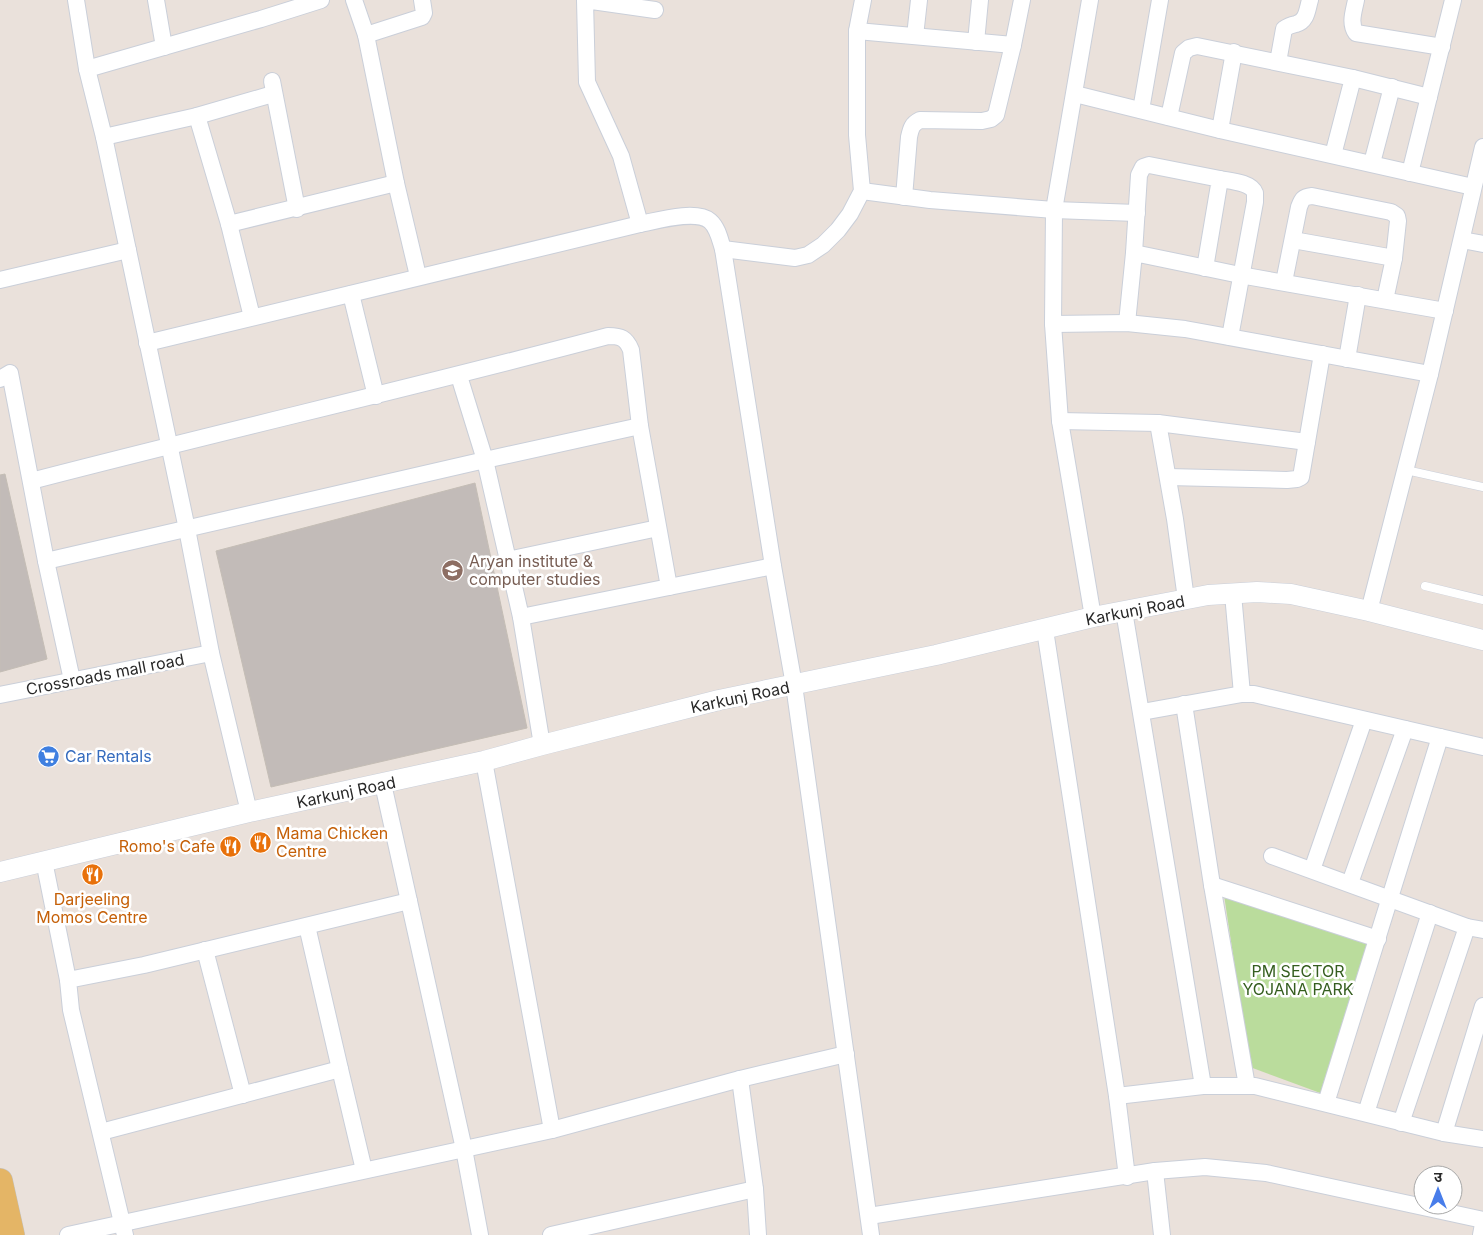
<svg xmlns="http://www.w3.org/2000/svg" width="1483" height="1235" font-family="Inter,'Noto Sans Devanagari',sans-serif">
	<rect width="100%" height="100%" fill="#eae1db"/>
	<path fill="#badc9c" d="M1224,895l153,43 -54,156 -73,-27z"/>
	<g fill="#c2bbb8" stroke="#c4bdb5">
		<path d="M5,474l42,185 -47,13v-197z"/>
		<path d="M475,483l52,245 -256,59 -55,-236z"/>
	</g>
	<g fill="none" stroke-linecap="round" stroke-linejoin="round">
		<defs>
			<g id="service">
				<path d="M1406,470l77,17"/>
				<path d="M1425,586l58,14"/>
			</g>
			<g id="minor">
				<path d="M76,0l11,69 17,68 83,392 24,124 38,159"/>
				<path d="M156,0l8,47"/>
				<path d="M354,0l12,35 30,148 22,93"/>
				<path d="M1090,0l-36,210 -1,114 7,97 33,196"/>
				<path d="M1356,0c-2,11 -7,23 0,33l86,14"/>
				<path d="M857,31l156,14"/>
				<path d="M366,35l56,-18 2,-4 -2,-13"/>
				<path d="M915,36l4,-36"/>
				<path d="M976,42l4,-42"/>
				<path d="M1278,62l6,-33c4,-3 7,-4 12,-5 11,-3 11,-14 14,-24"/>
				<path d="M87,69l174,-50 60,-19"/>
				<path d="M1353,78l76,19"/>
				<path d="M272,81l25,128"/>
				<path d="M1075,94l145,36 253,57"/>
				<path d="M1141,110l19,-110"/>
				<path d="M197,116l32,108 23,93"/>
				<path d="M1169,117l14,-64 6,-5 8,-2 156,32 -20,77"/>
				<path d="M1220,130l14,-78"/>
				<path d="M104,137l93,-21 76,-22"/>
				<path d="M1372,163l20,-76"/>
				<path d="M1410,173l43,-173"/>
				<path d="M1220,179c9,2 31,3 35,14 0,3 0,6 0,9l-25,135"/>
				<path d="M862,191l68,9 124,10 83,3"/>
				<path d="M904,197l5,-60c2,-9 3,-13 11,-17l62,1 9,-2 5,-4 17,-70 9,-45"/>
				<path d="M229,224l167,-41"/>
				<path d="M640,224l-19,-68 -34,-74 -2,-82 70,10"/>
				<path d="M1293,240l101,18"/>
				<path d="M1462,240l21,4"/>
				<path d="M723,249l72,9 13,-3 15,-10 15,-15 12,-16 12,-23 -5,-56v-104l6,-31"/>
				<path d="M1134,253l5,-78 4,-8 6,-2 71,14 -15,89"/>
				<path d="M0,280l128,-30"/>
				<path d="M1284,282l15,-75c3,-8 4,-10 13,-11l79,16 6,4 1,5 -4,37 -9,42"/>
				<path d="M351,294l25,102"/>
				<path d="M1127,323l7,-70 106,22 205,36"/>
				<path d="M1053,324l74,-1 58,6 245,45"/>
				<path d="M147,343l493,-119c16,-3 56,-15 70,-3 8,7 10,19 13,28l50,317 21,119 77,550"/>
				<path d="M1347,359l11,-64"/>
				<path d="M459,376l26,84 155,-34"/>
				<path d="M0,379l10,-6 36,188 26,119"/>
				<path d="M1060,421l98,2 149,19"/>
				<path d="M1158,423l17,96 11,80"/>
				<path d="M1168,477l119,3 10,-1 4,-2 21,-123"/>
				<path d="M31,481c192,-50 385,-94 577,-145 13,0 18,2 23,14l9,76 29,161 -148,30"/>
				<path d="M508,560l150,-32"/>
				<path d="M46,561l439,-101 36,157 21,128"/>
				<path d="M669,587l104,-21"/>
				<path d="M1233,594l9,100"/>
				<path d="M1124,611l79,475"/>
				<path d="M1369,611l61,-237 53,-227"/>
				<path d="M1045,630l72,466 10,81"/>
				<path d="M0,695l211,-42"/>
				<path d="M1184,704l28,181 35,201"/>
				<path d="M1142,712l100,-18h12l229,53"/>
				<path d="M484,761l68,369"/>
				<path d="M383,784l81,365 16,86"/>
				<path d="M1272,856l195,71 16,3"/>
				<path d="M44,861l24,119"/>
				<path d="M1312,870l52,-150"/>
				<path d="M1350,883l55,-154"/>
				<path d="M1212,885l166,54"/>
				<path d="M205,950l38,145"/>
				<path d="M340,1069l24,101"/>
				<path d="M1117,1096l86,-10h52l189,47 39,6"/>
				<path d="M1326,1103l114,-366"/>
				<path d="M1366,1113l64,-200"/>
				<path d="M1401,1123l66,-196"/>
				<path d="M101,1132l239,-63 -33,-143"/>
				<path d="M1444,1133l39,-127"/>
				<path d="M1155,1171l7,64"/>
				<path d="M755,1189l3,46"/>
				<path d="M869,1216l286,-45 50,-4 61,6 217,47"/>
				<path d="M68,1235l484,-105 188,-51 106,-25"/>
				<path d="M125,1235l-54,-225 -3,-30 76,-15 265,-64"/>
				<path d="M551,1235l204,-46 -15,-110"/>
				<path d="M1481,1235l2,-11"/>
			</g>
			<path id="tertiary" d="M0,872l249,-60 235,-51 58,-16 177,-45 217,-45 157,-38 115,-22 49,-3 34,2 78,17 114,29"/>
			<path id="primary" d="M0,1181l12,54"/>
		</defs>
		<use href="#service" stroke="#cacfd9" stroke-width="9"/>
		<use href="#minor" stroke="#cacfd9" stroke-width="18"/>
		<use href="#tertiary" stroke="#cacfd9" stroke-width="21"/>
		<use href="#primary" stroke="#c3c3c3" stroke-width="26"/>
		<use href="#service" stroke="#fff" stroke-width="8"/>
		<use href="#minor" stroke="#fff" stroke-width="16"/>
		<use href="#tertiary" stroke="#fff" stroke-width="20"/>
		<use href="#primary" stroke="#e4b566" stroke-width="25"/>
	</g>
	<defs>
		<symbol id="university-disc" viewBox="-11 -11 22 22"><circle r="9.5" fill="#8d6e63" stroke="#fff"/><path d="M0-5L7-2L0 1L-7-2ZM-4 1L0 2.5L4 1V4Q0 6-4 4Z" fill="#fff"/></symbol>
		<symbol id="supermarket-disc" viewBox="-11 -11 22 22"><circle r="9.5" fill="#3f7fe0" stroke="#fff"/><path d="M-6-5.5h2.5l.6 2H6L4.5 2H-2.5L-4.4-4H-6ZM-1.5 3.2a1.3 1.3 0 1 0 .1 0ZM3 3.2a1.3 1.3 0 1 0 .1 0Z" fill="#fff"/></symbol>
		<symbol id="restaurant-disc" viewBox="-11 -11 22 22"><circle r="9.5" fill="#e8710a" stroke="#fff"/><path d="M-5-6h1v4h1v-4h1v4h1v-4h1v5L-1.5 .5V6h-2V.5L-5-1ZM5-6V6H3V1.5H1.5Q1.5-4 5-6Z" fill="#fff"/></symbol>
	</defs>
	<g fill-rule="evenodd">
		<use href="#university-disc" x="440" y="558" width="25" height="25"/>
		<use href="#supermarket-disc" x="36" y="744" width="25" height="25"/>
		<use href="#restaurant-disc" x="248" y="830" width="25" height="25"/>
		<use href="#restaurant-disc" x="218" y="834" width="25" height="25"/>
		<use href="#restaurant-disc" x="80" y="862" width="25" height="25"/>
	</g>
	<g text-anchor="middle" stroke-width="5" stroke-linejoin="round" paint-order="stroke">
		<g font-size="16" fill="#785e54" stroke="#fff" text-anchor="start">
			<text x="469" y="567">Aryan institute &amp;<tspan x="469" dy="18">computer studies</tspan></text>
		</g>
		<g font-size="16" fill="#282828" stroke="#fff">
			<text transform="translate(1135 610) rotate(-11)" y="6">Karkunj Road</text>
			<text transform="translate(105 674) rotate(-11)" y="6">Crossroads mall road</text>
			<text transform="translate(740 697) rotate(-12)" y="6">Karkunj Road</text>
			<text transform="translate(346 792) rotate(-12)" y="6">Karkunj Road</text>
		</g>
		<g font-size="16" fill="#366cbe" stroke="#fff" text-anchor="start">
			<text x="65" y="762">Car Rentals</text>
		</g>
		<g font-size="16" fill="#c56008" stroke="#fff" text-anchor="start">
			<text x="276" y="839">Mama Chicken<tspan x="276" dy="18">Centre</tspan></text>
			<text x="215" y="852" text-anchor="end">Romo's Cafe</text>
			<text x="92" y="905" text-anchor="middle">Darjeeling<tspan x="92" dy="18">Momos Centre</tspan></text>
		</g>
		<g font-size="16" fill="#355e1f" stroke="#fff">
			<text x="1298" y="977">PM SECTOR<tspan x="1298" dy="18">YOJANA PARK</tspan></text>
		</g>
	</g>
	<g transform="translate(1438 1190)"><circle r="24" fill="#ffffff" stroke="#a9a9a9"/>
	<path d="M0-4L9 19L0 12L-9 19Z" fill="#487dea"/>
	<text y="-8" font-size="14" font-weight="bold" text-anchor="middle" fill="#282828">उ</text>
	</g>
</svg>
